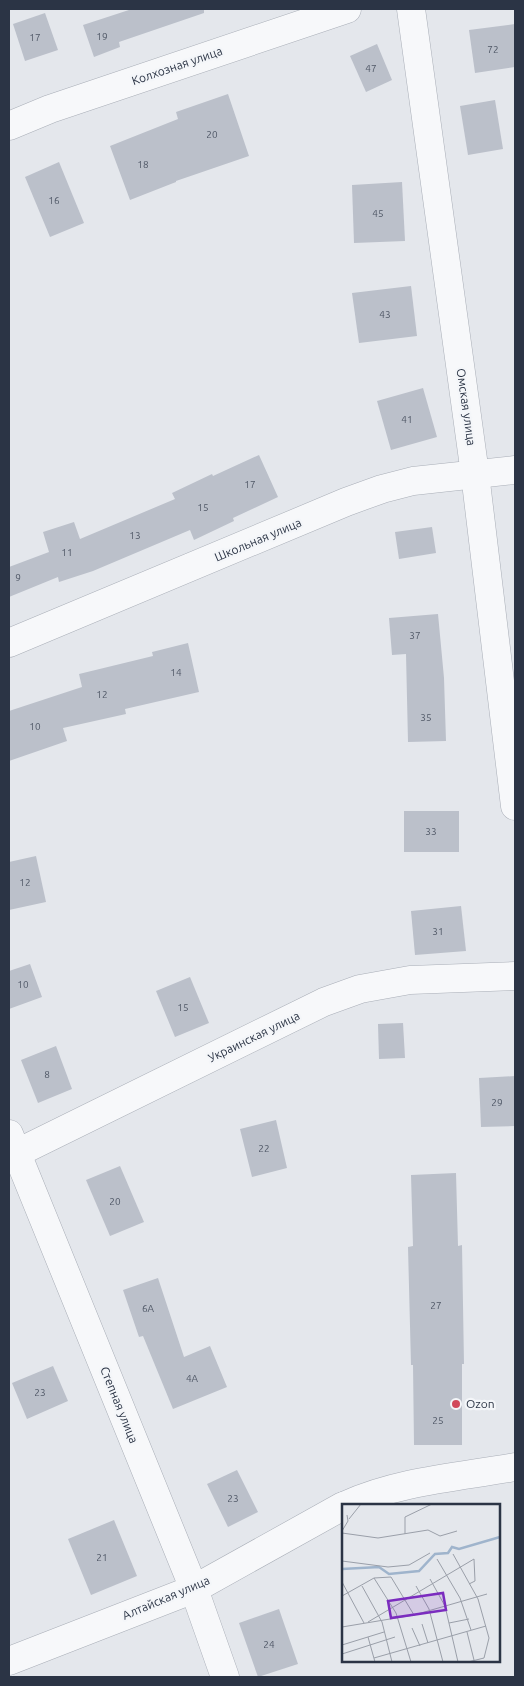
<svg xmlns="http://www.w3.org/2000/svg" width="524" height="1686" font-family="Ubuntu,sans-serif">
	<rect width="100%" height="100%" fill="#e4e7ec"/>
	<g fill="#bbc0ca">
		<path d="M132,9h72v4l-85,29 1,5 -26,10 -11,-32z"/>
		<path d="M45,13l13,37 -33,11 -12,-37z"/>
		<path d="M515,24v43l-40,6 -6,-43z"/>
		<path d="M377,44l15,36 -26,12 -16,-36z"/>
		<path d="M228,94l21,62 -73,25v1l-46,18 -20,-54 68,-27 -2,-7z"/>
		<path d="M495,100l8,49 -35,6 -8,-49z"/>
		<path d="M59,162l25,61 -34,14 -25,-60z"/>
		<path d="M402,182l3,59 -51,2 -2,-58z"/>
		<path d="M411,286l6,50 -58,7 -7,-50z"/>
		<path d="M423,388l14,49 -46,13 -14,-49z"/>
		<path d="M259,455l19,42 -45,21 1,3 -40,19 -4,-10 -97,41 -34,11 -1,-5 -49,20v-30l40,-15 -6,-20 31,-10 6,17 95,-40 -3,-6 40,-19 1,2z"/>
		<path d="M432,527l4,26 -37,6 -4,-27z"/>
		<path d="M438,614l6,64 2,63 -38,1 -2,-88 -14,1 -3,-37z"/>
		<path d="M188,643l11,49 -74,17 1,5 -63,14 4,13 -58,20v-50l73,-24 -3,-13 74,-18 -1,-4z"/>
		<rect x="404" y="811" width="55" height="41"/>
		<path d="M36,856l10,46 -37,8v-48z"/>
		<path d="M461,906l5,45 -51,4 -4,-44z"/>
		<path d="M30,964l12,33 -33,12v-38z"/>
		<path d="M190,977l19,46 -34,14 -19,-46z"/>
		<path d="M403,1023l2,35 -26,1 -1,-35z"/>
		<path d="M56,1046l16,43 -34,14 -17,-43z"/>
		<path d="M515,1076v50l-34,1 -2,-49z"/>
		<path d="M276,1120l11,48 -35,9 -12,-48z"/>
		<path d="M120,1166l24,56 -34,14 -24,-56z"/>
		<path d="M456,1173l2,73 4,-1 2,119h-2v81h-48l-1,-80h-2l-3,-118 5,-1 -2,-71z"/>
		<path d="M158,1278l26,79 26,-11 17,41 -54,22 -30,-73 -4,1 -16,-47z"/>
		<path d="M53,1366l15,35 -41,18 -15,-36z"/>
		<path d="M237,1470l21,42 -30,15 -21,-43z"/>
		<path d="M114,1520l23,56 -46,19 -23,-56z"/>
		<path d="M279,1609l19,55 -40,13 -19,-54z"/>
	</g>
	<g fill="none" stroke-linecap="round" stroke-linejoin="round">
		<defs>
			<g id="minor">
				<path d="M411,9l64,465 40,332"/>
				<path d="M9,126l41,-17 297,-100"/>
				<path d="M9,643l337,-141 36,-13 31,-8 102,-11"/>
				<path d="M9,1134l185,455 31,88"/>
				<path d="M9,1157l315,-155 36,-13 50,-9 105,-4"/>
				<path d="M346,1505c53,-24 112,-28 169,-38"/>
				<path d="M9,1661l185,-72 149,-83"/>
			</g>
		</defs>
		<use href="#minor" stroke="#a9aeb7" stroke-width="29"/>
		<use href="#minor" stroke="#f7f8fa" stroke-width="28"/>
	</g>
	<circle fill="#d1495b" stroke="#f4f6f9" stroke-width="2" cx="456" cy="1404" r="5"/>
	<g text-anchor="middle" stroke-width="4.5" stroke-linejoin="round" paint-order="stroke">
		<g font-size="10" fill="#4f5766">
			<text x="102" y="40">19</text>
			<text x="35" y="41">17</text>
			<text x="493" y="53">72</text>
			<text x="371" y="72">47</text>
			<text x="212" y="138">20</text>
			<text x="143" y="168">18</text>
			<text x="54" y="204">16</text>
			<text x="378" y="217">45</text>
			<text x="385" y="318">43</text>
			<text x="407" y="423">41</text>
			<text x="250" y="488">17</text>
			<text x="203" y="511">15</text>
			<text x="135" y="539">13</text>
			<text x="67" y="556">11</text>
			<text x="18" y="581">9</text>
			<text x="415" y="639">37</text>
			<text x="176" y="676">14</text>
			<text x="102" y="698">12</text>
			<text x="426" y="721">35</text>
			<text x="35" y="730">10</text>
			<text x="431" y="835">33</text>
			<text x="25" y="886">12</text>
			<text x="438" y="935">31</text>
			<text x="23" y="988">10</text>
			<text x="183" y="1011">15</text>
			<text x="47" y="1078">8</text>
			<text x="497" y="1106">29</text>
			<text x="264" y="1152">22</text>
			<text x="115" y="1205">20</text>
			<text x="436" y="1309">27</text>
			<text x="148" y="1312">6А</text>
			<text x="192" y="1382">4А</text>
			<text x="40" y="1396">23</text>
			<text x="438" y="1424">25</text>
			<text x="233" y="1502">23</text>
			<text x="102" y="1561">21</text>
			<text x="269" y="1648">24</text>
		</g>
		<g font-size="12" fill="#2b3445" stroke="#f4f6f9">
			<text transform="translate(177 66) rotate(-19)" y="4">Колхозная улица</text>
			<text transform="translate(466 407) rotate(82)" y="4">Омская улица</text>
			<text transform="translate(258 540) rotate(-23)" y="4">Школьная улица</text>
			<text transform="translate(254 1037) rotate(-26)" y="4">Украинская улица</text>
			<text transform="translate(119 1405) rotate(68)" y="4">Степная улица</text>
			<text transform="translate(166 1598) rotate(-23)" y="4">Алтайская улица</text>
		</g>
		<g font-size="12" fill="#2b3445" stroke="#f4f6f9" text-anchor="start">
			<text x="466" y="1408">Ozon</text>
		</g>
	</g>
	<g transform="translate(342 1504)">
		<rect width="158" height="158" fill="#e4e7ec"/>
		<path fill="none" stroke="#9fb4cc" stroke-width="2.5" d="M0,65l37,-2 10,7 30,-3 16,-17 13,-1 4,-6 7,2 41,-12"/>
		<path fill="none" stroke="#9a9fa9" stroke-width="1" d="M7,15l12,-15M0,27l6,-10 -1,-6M0,29l36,5 50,-8 12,6 17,-5M63,30v-17l27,-13M111,50l25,45 11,39 -5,20 -16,4M95,55l23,39 11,32M0,57l46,6 21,-2 21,-12M32,74l22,35 15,49M88,75l15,27 13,56M0,78l22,41M20,82l20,36 10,40M74,82l13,23 14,53M0,92l32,-18 17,-1 23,38M26,118l106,-63 1,22 -6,3M107,119l20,-4M80,120l6,19M0,123l72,-12 73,-21M70,124l8,18M125,128l7,28M26,133l7,25M0,141l42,-13M0,150l53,-17M32,154l112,-32"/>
		<path fill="#7b2cbf" fill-opacity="0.15" stroke="#7b2cbf" stroke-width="2.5" d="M101,89l3,17 -55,8 -3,-17z"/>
		<rect width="158" height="158" fill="none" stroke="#2b3445" stroke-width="2.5"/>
	</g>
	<rect width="524" height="1686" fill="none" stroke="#2b3445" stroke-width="20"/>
</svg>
